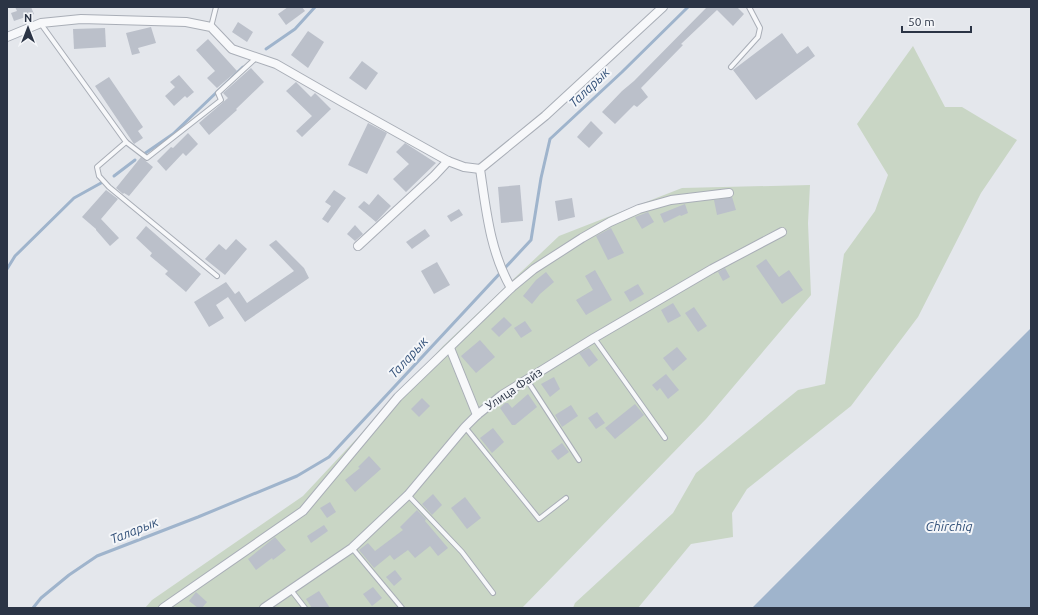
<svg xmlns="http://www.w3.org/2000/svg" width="1038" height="615" font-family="Ubuntu,sans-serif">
	<rect width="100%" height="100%" fill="#e4e7ec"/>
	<g fill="#c9d6c5">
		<path d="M913,46l32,61h17l55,33 -36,53 -63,124 -67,89 -104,83 -15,24 1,24 -42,7 -53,64h-65l2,-5 98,-90 23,-40 102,-83 27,-6 19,-130 31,-43 13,-36 -31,-51z"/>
		<path d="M810,185l-2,38 3,72 -105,124 -184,189h-377l7,-8 151,-104 140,-150 116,-110 123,-48z"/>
	</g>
	<path fill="#9fb4cc" d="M1031,328v280h-279z"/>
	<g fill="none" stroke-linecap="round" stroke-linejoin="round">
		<g stroke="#9fb4cc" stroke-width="3">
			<path d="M266,49l29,-20 20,-22"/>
			<path d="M144,154l29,-20 70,-67"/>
			<path d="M114,176l21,-16"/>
			<path d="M7,269l8,-13 59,-58 27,-15"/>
			<path d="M33,608l8,-10 28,-23 28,-19 101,-39 99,-41 32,-19 202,-217 10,-62 9,-39 72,-67 66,-65"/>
		</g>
	</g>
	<g fill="#bbc0ca">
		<path d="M15,7h16l3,7 -20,7 -3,-8 6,-2z"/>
		<path d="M288,7h14l3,4 -19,14 -8,-11z"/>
		<path d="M707,7h30l7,7 -11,12 -16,-16 -36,34 2,1 -42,43 7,9 -11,10 -3,-2 -19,19 -13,-12 20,-21 12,-10z"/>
		<path d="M238,22l15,10 -6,10 -15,-10z"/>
		<path d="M151,27l5,16 -18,5 2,5 -8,2 -6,-22z"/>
		<path d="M105,28l1,19 -32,2 -1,-20z"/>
		<path d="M308,31l16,11 -16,26 -17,-13z"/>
		<path d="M782,33l15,21 11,-8 7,10 -59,44 -23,-30z"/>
		<path d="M208,39l29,32 -20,17 -10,-10 8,-7 -19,-21z"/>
		<path d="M362,61l16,12 -12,17 -17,-12z"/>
		<path d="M251,68l13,14 -28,27 1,1 -28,25 -10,-12 29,-25 -5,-5z"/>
		<path d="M179,75l15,17 -7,6 -2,-2 -11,10 -9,-10 10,-9 -5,-5z"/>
		<path d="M109,77l34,50 -5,4 5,7 -9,6 -39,-58z"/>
		<path d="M296,82l15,15 4,-4 16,16 -29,28 -6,-6 16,-15 -26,-25z"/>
		<path d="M591,121l12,12 -14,15 -12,-11z"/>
		<path d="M368,123l19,10 -20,41 -19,-9z"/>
		<path d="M188,133l10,11 -12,12 -3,-3 -17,18 -9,-10 14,-14 2,1z"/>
		<path d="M405,143l31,20 -30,29 -13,-13 16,-15 -13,-12z"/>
		<path d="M141,157l12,10 -24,29 -5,-3 -1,1 -7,-6z"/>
		<path d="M520,185l3,36 -22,2 -3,-36z"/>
		<path d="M106,190l12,9 -17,20 18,19 -9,8 -14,-16v-1l-14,-12z"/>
		<path d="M334,190l12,8 -18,25 -6,-4 9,-13 -6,-4z"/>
		<path d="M378,194l13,12 -15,16 -18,-15 6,-6 5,4z"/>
		<path d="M732,197l4,13 -19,5 -3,-15z"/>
		<path d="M572,198l3,19 -17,4 -3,-20z"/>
		<path d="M685,204l3,9 -7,3 -1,-1 -16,8 -4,-9z"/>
		<path d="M459,209l4,6 -12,7 -4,-6z"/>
		<path d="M648,212l6,10 -12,7 -7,-12z"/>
		<path d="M355,225l8,9 -8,7 -8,-7z"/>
		<path d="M146,226l55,48 -15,18 -21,-18 3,-3 -18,-15 2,-3 -16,-15z"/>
		<path d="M611,228l13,25 -16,7 -12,-24z"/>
		<path d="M425,229l5,7 -18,13 -6,-7z"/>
		<path d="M236,239l11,10 -22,26 -20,-16 14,-15 7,6z"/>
		<path d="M276,240l28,28 5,10 -64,44 -17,-25 -12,8 8,13 -15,9 -15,-25 32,-20 9,12 4,-3 8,12 47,-32 -25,-26z"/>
		<path d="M766,259l13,18 10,-7 14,20 -21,14 -26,-38z"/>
		<path d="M437,262l13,23 -16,9 -13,-23z"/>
		<path d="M725,268l5,9 -7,4 -5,-9z"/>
		<path d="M595,270l17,30 -26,15 -10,-15 17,-10 -8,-14z"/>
		<path d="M546,272l8,10 -14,12 -8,10 -9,-8 13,-16z"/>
		<path d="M638,284l6,10 -14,8 -6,-10z"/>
		<path d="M673,303l8,13 -13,7 -7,-13z"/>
		<path d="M694,307l13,19 -9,6 -13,-19z"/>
		<path d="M504,317l8,8 -13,12 -8,-8z"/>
		<path d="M525,321l7,10 -11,7 -7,-10z"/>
		<path d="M480,340l15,17 -19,16 -15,-17z"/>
		<path d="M677,347l10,12 -14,12 -10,-13z"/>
		<path d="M589,348l9,12 -9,7 -10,-14z"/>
		<path d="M666,374l13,16 -11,9 -8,-11 -3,3 -5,-6z"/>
		<path d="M554,377l6,12 -10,8 -9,-13z"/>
		<path d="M528,394l9,13 -22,18h-3l-12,-17 5,-5h3l4,5z"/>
		<path d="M422,398l8,8 -11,11 -8,-8z"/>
		<path d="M635,404l9,11 -29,24 -10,-11z"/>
		<path d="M571,405l7,11 -16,11 -7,-12z"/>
		<path d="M597,412l8,11 -9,6 -8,-11z"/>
		<path d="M493,428l11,14 -12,11 -12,-15z"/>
		<path d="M562,443l7,9 -11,8 -7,-9z"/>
		<path d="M369,456l12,13 -26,23 -10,-12 15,-12 -2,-1z"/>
		<path d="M433,494l9,11 -10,10 -10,-11z"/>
		<path d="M465,497l16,21 -14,11 -16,-21z"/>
		<path d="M330,502l6,10 -9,6 -7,-10z"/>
		<path d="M417,510l9,9 -1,2 23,27 -10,8 -8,-10 -15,12 -7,-8 -14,10 -4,-5 -16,13 -15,-18 9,-7 7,8 28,-21 -3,-3z"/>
		<path d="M324,525l4,6 -17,12 -4,-7z"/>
		<path d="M275,537l11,13 -13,10 -1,-2 -16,12 -8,-11z"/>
		<path d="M395,570l7,9 -8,7 -8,-9z"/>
		<path d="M373,587l9,11 -10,8 -9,-12z"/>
		<path d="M319,591l11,17h-18l-6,-9z"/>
		<path d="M196,592l11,10 -5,6h-4l-9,-7z"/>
	</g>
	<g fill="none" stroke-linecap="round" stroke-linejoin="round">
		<defs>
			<g id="lane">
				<path d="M41,24l85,118 -29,25 2,9 10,11 108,89"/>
				<path d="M211,27l5,-20"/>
				<path d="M731,67l27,-30 2,-9 -11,-21"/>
				<path d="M126,142l21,16 74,-58 -3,-7 38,-35"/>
				<path d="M594,338l71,100"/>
				<path d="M527,380l52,80"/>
				<path d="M465,427l74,92 27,-21"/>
				<path d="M408,495l54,57 31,41"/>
				<path d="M352,548l50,60"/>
				<path d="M291,590l14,18"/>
			</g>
			<g id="street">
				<path d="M7,37l34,-14 40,-4 105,3 25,5 21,22 44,15 68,39 104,58 16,6 16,2"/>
				<path d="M358,246l76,-70 14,-15"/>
				<path d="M511,288c-21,-36 -25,-79 -31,-119l65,-53 118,-109"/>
				<path d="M450,348l27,67"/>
				<path d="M163,608l140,-97 95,-114 113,-109 23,-19 48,-31 28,-16 29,-13 32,-9 58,-7"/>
				<path d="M264,608l88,-60 56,-53 57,-68 12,-12 25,-20 92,-57 118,-69 70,-37"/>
			</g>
		</defs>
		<use href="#lane" stroke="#a9aeb7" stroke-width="6"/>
		<use href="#street" stroke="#a9aeb7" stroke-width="10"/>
		<use href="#lane" stroke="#f7f8fa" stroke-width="4"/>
		<use href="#street" stroke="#f7f8fa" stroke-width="8"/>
	</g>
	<g text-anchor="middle" stroke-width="4" stroke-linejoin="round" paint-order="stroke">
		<g font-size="12" fill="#2b3445" stroke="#f4f6f9">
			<text transform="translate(514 389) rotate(-34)" y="4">Улица Файз</text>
		</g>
		<g font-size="13" font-style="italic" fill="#34527a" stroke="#f4f6f9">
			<text transform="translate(589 87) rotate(-44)" y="5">Таларык</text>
			<text transform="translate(408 357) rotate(-47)" y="5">Таларык</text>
			<text x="949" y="531">Chirchiq</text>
			<text transform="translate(134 530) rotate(-22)" y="5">Таларык</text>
		</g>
	</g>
	<rect width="1038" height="615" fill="none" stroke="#2b3445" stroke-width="16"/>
	<g transform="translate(28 28)" stroke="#f4f6f9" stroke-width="3" paint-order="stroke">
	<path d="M0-3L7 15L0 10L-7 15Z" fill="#2b3445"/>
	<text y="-6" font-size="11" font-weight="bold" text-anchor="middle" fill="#2b3445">N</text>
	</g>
	<path d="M902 26v6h69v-6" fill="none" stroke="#2b3445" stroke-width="2"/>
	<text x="908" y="26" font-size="12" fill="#2b3445" stroke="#f4f6f9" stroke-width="3" paint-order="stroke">50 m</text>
</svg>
